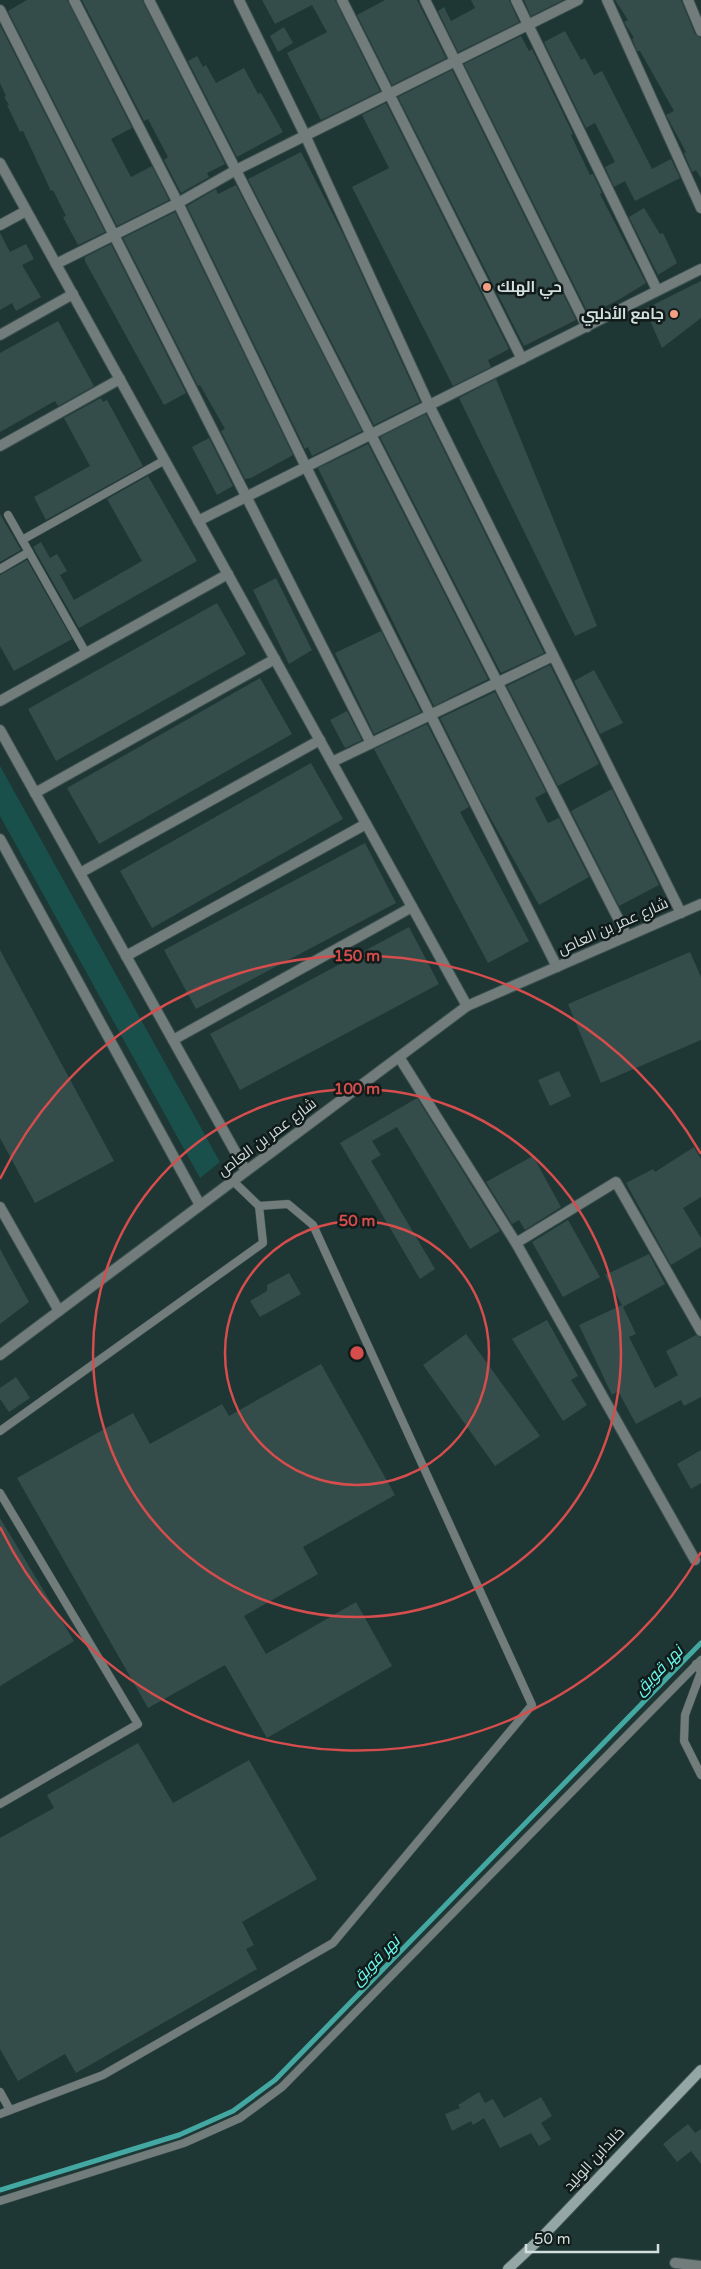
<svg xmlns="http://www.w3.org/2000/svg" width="701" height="2269" font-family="'Varela Round',Cairo,sans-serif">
	<rect width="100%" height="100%" fill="#1e3634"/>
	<path fill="#19504c" d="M0,766l220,396 -20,16 -200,-362z"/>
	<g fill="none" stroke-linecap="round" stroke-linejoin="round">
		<path stroke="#43a8a2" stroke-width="5" d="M0,2190l179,-55 54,-24 42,-31 426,-437"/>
	</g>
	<g fill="#354d4a">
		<path d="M27,0h40l65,128 -21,11 20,38 21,-11 17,34 -52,26 -109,-215z"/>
		<path d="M82,0h60l83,164 -18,9 2,4 -28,16 -17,-33 4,-3 -20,-38 -4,2z"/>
		<path d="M262,0h73l45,91 -59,29 -34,-67 40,-21 -15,-27 -37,19z"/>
		<path d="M385,0h32l29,58 -54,27 -35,-70z"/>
		<path d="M471,0h38l10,22 -61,30 -20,-41 6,-4 7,14 24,-13z"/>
		<path d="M524,0h39l-32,16z"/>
		<path d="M615,0h66l14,34 6,4v140l-5,-8 -4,2 -8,-19 2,-1 -20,-37 8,-4 -34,-60h-3l-5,-12 2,-1 -10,-16 4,-2z"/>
		<path d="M0,25l105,207 -27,13 -15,-28 3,-1 -13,-26 -2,1 -28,-60 -3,1 -13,-27h2l-5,-8 2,-1 -6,-13z"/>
		<path d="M284,27l9,16 -15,9 -8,-16z"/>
		<path d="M565,31l16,29 4,-2 9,17 8,-4 50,98 19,-10 9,19 -45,23 -10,-20 -11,6 -9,-20 10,-5 -20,-39 -9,5 -42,-86z"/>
		<path d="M521,36l8,15 3,-2 41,85 -2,1 19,40 3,-1 9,19 -2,1 46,89 -26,16 -31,16 -125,-251z"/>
		<path d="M197,56l6,11 3,-2 10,18 28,-15 14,26 3,-1 22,39 -46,25 -49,-96z"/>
		<path d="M452,70l124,250 -52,26 -126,-249z"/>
		<path d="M386,103l123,246 -21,11 3,7 -38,19 -101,-199 37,-19 -27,-53z"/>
		<path d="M301,152l43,84 76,166 -46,23 -126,-246z"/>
		<path d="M236,185l126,246 -50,25 -4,-9 -3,2 -118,-243 29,-17 2,5z"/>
		<path d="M644,208l16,26 3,-1 14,30 -19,12 -29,-58z"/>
		<path d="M175,212l118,243 -42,23 -6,1 -24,-48 4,-2 -25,-44 -2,1 -75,-148z"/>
		<path d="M0,233l10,19 16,-8 8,15 -12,6 19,32 -25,14 -4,-8 -12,7z"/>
		<path d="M111,244l75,149 -22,12 -79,-144v-4z"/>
		<path d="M701,281v37l-39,30 -17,-39z"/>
		<path d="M58,321l36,65 -36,20 -3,-5 -55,31v-79z"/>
		<path d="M496,379l101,247 -22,10 -116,-238z"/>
		<path d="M101,398l2,4 4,-2 36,66 -97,54 -12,-23 56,-31 -26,-48z"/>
		<path d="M426,414l118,239 -43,20 -121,-236z"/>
		<path d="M209,438l24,48 -16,9 -25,-48z"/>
		<path d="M368,444l120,235 -54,27 -116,-238z"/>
		<path d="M148,476l49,85 -118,67 -46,-81 8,-5 9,16 7,-4 10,17 -7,4 14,25 68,-39 -35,-62z"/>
		<path d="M0,514l21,36 -21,12z"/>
		<path d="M27,560l45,79 -58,32 -14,-25v-71z"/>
		<path d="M276,578l36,72 -23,14 -36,-74z"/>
		<path d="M217,603l29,51 -190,107 -28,-52z"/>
		<path d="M381,631l40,81 -47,22 -39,-81z"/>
		<path d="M550,665l49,99 -41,22 -51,-100z"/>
		<path d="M594,670l29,53 -23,11 -26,-53z"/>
		<path d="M260,678l32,56 -193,110 -32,-56z"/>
		<path d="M495,692l51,100 -11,6 13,25 11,-5 30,59 -50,28 -58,-104 -41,-83z"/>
		<path d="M347,711l15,29 -17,8 -15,-28z"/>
		<path d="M427,724l42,83 -9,5 69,129 -41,22 -114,-214z"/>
		<path d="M311,763l32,56 -191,109 -32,-57z"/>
		<path d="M612,789l47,96 -40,21 -48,-95z"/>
		<path d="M365,843l31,60 -200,106 -32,-59z"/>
		<path d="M409,927l30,57 -199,106 -30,-56z"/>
		<path d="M0,950l114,211 -79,42 -35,-65z"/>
		<path d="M690,952l11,25v63l-100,43 -33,-79z"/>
		<path d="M559,1071l12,25 -21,10 -12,-26z"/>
		<path d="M417,1098l83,133 -30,18 -73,-122 -25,14 9,14 -10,6 64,108 -15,10 -80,-136z"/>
		<path d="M694,1147l7,12v38l-18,11 18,30v9l-30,18 -45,-82 27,-14 2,3z"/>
		<path d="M533,1156l28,51 -36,23 -6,-10 -7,4 -26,-42z"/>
		<path d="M568,1220l32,57 -37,20 -31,-55z"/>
		<path d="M0,1249l29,53 -29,22z"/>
		<path d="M649,1254l16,30 -42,23 13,27 -7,3 26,51 23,-13 -12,-24 30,-16 5,3v59l-17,9 -3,-6 -45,24 -18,-33 -6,4 -33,-70 43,-20 -17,-30z"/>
		<path d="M289,1273l12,21 -41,23 -10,-16 17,-10v-6z"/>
		<path d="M547,1320l31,56 -7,4 16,25 -24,16 -51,-82z"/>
		<path d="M466,1334l74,102 -45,30 -72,-101z"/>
		<path d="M321,1364l74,131 -92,52 15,27 -74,42 22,38 90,-52 36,64 -125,72 -42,-73 -77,43 -131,-230 116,-65 17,31 72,-40 7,12z"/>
		<path d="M16,1377l14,21 -21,14 -9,-13v-11z"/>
		<path d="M701,1450v33l-10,6 -14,-25z"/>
		<path d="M0,1518l74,123 -74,45z"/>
		<path d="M138,1743l35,60 76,-43 68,119 -75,43 12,23 -8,4 11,20 -181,104 -11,-19 -47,27 -18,-32v-211l54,-30 -7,-13z"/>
		<path d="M479,2092l6,11 8,-4 11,19 37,-21 11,19 -11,7 10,16 -12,7 -8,-13 -31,15 -16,-30 -11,7 -2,-4 -19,10 -7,-17 15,-6 -2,-3z"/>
		<path d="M688,2124l7,9 6,-4v35l-10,-13 -14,11 -14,-18z"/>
	</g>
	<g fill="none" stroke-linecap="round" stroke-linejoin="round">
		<defs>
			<g id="service">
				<path d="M8,515l78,138"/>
				<path d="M22,540l143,-80"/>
				<path d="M0,569l29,-17"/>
				<path d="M0,1431l263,-188 -4,-37"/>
				<path d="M0,1493l138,231 -138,80"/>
				<path d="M696,1664l5,8 -16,43 -1,26 17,34"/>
				<path d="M0,2092l10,18"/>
				<path d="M0,2114l103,-39 230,-132 199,-238 -219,-480 -25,-21 -29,2 -26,-25"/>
				<path d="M0,2201l184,-58 56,-25 42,-31 419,-427"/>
			</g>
			<g id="minor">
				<path d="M74,0l104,203 128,264 251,500"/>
				<path d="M149,0l478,936"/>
				<path d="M342,0l180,359"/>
				<path d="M425,0l162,327"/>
				<path d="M516,0l141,290"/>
				<path d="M607,0l94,208"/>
				<path d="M688,0l13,31"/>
				<path d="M0,10l371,733"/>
				<path d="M0,225l26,-14"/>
				<path d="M56,264l122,-61 58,-33 342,-170"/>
				<path d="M0,335l73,-41"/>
				<path d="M0,446l120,-67"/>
				<path d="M198,521l503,-252"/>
				<path d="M0,701l228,-127"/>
				<path d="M332,762l221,-106"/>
				<path d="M35,793l240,-134"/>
				<path d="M80,873l240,-133"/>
				<path d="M126,956l240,-132"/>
				<path d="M173,1040l239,-133"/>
				<path d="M399,1057l117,186 179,317"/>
				<path d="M0,1207l59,104"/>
				<path d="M516,1243l100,-61 85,149"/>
				<path d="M675,2263l26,3"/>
			</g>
			<g id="tertiary">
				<path d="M239,0l66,135 124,270 252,508"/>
				<path d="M0,163l467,843"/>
				<path d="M0,730l246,441"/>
				<path d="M0,839l200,366"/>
				<path d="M0,1355l467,-349 234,-102"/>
			</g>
			<path id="secondary" d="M508,2269l34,-32 159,-167"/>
		</defs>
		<use href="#service" stroke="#3b514f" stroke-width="9"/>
		<use href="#minor" stroke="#3b514f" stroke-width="12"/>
		<use href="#tertiary" stroke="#3b514f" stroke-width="12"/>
		<use href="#secondary" stroke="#3b514f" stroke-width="12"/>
		<use href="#service" stroke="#717c7b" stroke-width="8"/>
		<use href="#minor" stroke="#717c7b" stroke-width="10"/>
		<use href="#tertiary" stroke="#717c7b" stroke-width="10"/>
		<use href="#secondary" stroke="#95a7a5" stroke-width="10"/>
	</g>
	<g fill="none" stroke="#d54d4c" stroke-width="2.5">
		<circle cx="357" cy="1353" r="132"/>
		<circle cx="357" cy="1353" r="264"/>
		<path d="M701 1552A397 397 0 0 1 0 1527M0 1179A397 397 0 0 1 701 1154"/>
	</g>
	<g fill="#f39f84" stroke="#111b1a" stroke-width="2">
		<circle cx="487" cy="287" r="5"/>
		<circle cx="674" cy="314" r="5"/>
	</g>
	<g text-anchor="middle" stroke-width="5" stroke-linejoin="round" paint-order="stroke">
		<g font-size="15" font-weight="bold" fill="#d1dfdd" stroke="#111b1a" text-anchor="start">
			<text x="497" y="292">حي الهلك</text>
			<text x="664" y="319" text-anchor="end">جامع الأدلبي</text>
		</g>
		<g font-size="15" fill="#d1dfdd" stroke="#111b1a">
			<text transform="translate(613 926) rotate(-24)" y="5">شارع عمر بن العاص</text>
			<text transform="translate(267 1137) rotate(-37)" y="5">شارع عمر بن العاص</text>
			<text transform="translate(594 2159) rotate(-47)" y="5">خالدابن الوليد</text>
		</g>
		<g font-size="16" font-style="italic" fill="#6bfdf2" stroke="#111b1a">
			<text transform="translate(658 1670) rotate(-46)" y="6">نهر قويق</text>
			<text transform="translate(375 1960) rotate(-46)" y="6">نهر قويق</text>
		</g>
	</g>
	<circle cx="357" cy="1353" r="8" fill="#d54d4c" stroke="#111b1a" stroke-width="2.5"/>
	<g font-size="15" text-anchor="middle" font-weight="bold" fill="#d54d4c" stroke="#111b1a" stroke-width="5" stroke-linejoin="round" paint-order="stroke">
		<text x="357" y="961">150 m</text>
		<text x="357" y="1094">100 m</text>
		<text x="357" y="1226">50 m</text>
	</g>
	<path d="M526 2244v8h132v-8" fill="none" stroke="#d1dfdd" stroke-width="2.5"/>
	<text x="534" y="2244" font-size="15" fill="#d1dfdd" stroke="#111b1a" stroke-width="4" paint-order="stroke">50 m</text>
</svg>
